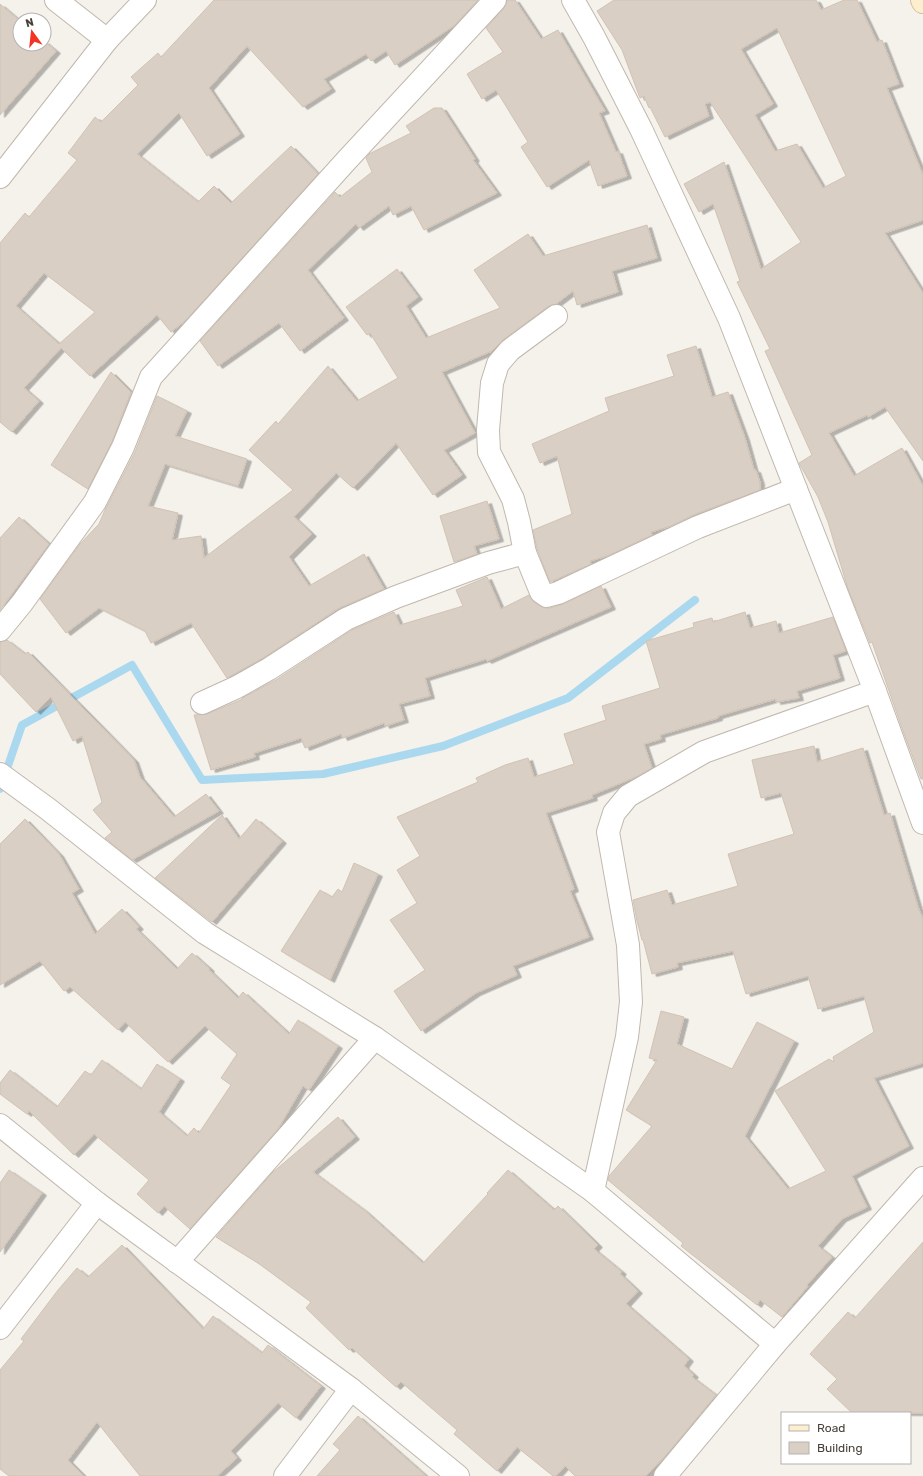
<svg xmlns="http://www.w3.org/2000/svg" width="923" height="1476" font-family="Rubik,sans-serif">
	<defs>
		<filter id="shadow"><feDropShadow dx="4.5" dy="2.5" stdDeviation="0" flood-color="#0004"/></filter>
	</defs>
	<rect width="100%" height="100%" fill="#f5f1eb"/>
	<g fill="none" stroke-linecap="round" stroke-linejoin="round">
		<path stroke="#aad8ef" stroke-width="8" d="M0,789l22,-64 110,-60 70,115 121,-6 120,-28 125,-48 127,-98"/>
	</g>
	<g fill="#d9cfc4" stroke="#d1c3b4" fill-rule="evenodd" filter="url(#shadow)">
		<path d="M214,0h264l-23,25 -60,40 -9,-14 -15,10 -5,-7 -42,25 7,10 -28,18 -56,-61 -38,42 31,46 -33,22 -28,-43 -42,41 61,48 16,-16 17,17 60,-57 27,28 -132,146 -15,12 -14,-17 -67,61 -29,-28 -37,40 15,13 -27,31 -12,-10v-179l25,-30 4,4 48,-57 -9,-7 27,-36 6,5 37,-37 -7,-8 27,-24 3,4zM44,273l51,39 -36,32 -43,-38z"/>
		<path d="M507,0h8l26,39 17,-9 47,81 -6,2 17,39 2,-1 9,25 -29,10 -9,-26 -42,27 -26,-40 7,-5 -32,-52 -14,9 -15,-25 36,-22 -17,-24 18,-20z"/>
		<path d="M614,0h202l5,10 23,-10h13l20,42 5,-2 17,44 -12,4 36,87v45l-38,13 38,60v168l-38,-54 -17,10 -1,-2 -38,18 25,43 48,-28 21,38v293h-2l-18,-48 -31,-89 -2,1 -22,-54 -20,-67 -10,-25 -19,-34 13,-8 -47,-104 5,-2 -33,-67 3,-1 -27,-77 -14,8 -15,-28 40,-22 37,107 40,-27 -91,-140 -5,2 4,12 -44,21 -15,-30 -1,1 -5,-12 -4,2 -18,-48 -25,-39zM777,28l69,148 -23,12 -26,-44 -22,7 -20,-36 18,-11 -32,-55z"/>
		<path d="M0,4l20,17v23h24v-3l12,10 -56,64z"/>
		<path d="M434,108h8l33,51 -2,1 24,33 -73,37 -13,-24 -18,9 -4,-9 -30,22 -3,-4 -48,46 36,48 -44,33 -21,-28 -61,43 -18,-25 135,-149 5,5 32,-25 -6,-14 3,-4 42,-21 -5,-7z"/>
		<path d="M647,225l10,33 -45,13 6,21 -41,13 -4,-14 -17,13 -7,2 -46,34 -11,11 -50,21 33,61 -31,17 18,25 -29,20 -37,-52 -43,45 -17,-15 -42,44 18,17 -23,23 20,29 55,-32 20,35 -45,19 -76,50 -36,20 -36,-55 -40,20 -6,-12 -46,-23 -33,25 -26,-34 40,-55 19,-20 6,-14 30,-58 22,-56 30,15 -12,25 72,23 -9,27 -73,-22 -17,42 30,7 -6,27 29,-4 3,22 89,-68 -44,-40 27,-29 2,3 50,-58 29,35 41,-23 -28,-45 -3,2 -21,-28 51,-38 21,28 -12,9 20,32 74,-30 -26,-38 54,-36 15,22z"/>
		<path d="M696,346l16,51 16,-5 17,46 9,32h2l4,12v8l-67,25 -22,11 -20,6 1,3 -45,21 -17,5 1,3 -41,18 -13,-33 -4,-19 39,-16 -15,-58 -17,7 -8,-19 77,-33 -4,-13 69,-22 -7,-21z"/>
		<path d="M111,372l20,20 -19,50 -24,47 -37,-24z"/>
		<path d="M487,501l12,38 -25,7 3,8 -23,8 -14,-46z"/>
		<path d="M19,517l30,27 -49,66v-72z"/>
		<path d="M487,577l14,32 28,-14 5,7 6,4 5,2h5l13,-4 38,-18 10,21 -124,54 -1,-2 -61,19 5,18 -31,8 5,16 -19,6 -1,-3 -41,15 -2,-4 -36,14 -4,-10 -47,15 1,4 -44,13 -17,-55 13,-1 36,-15 -1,-1 34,-18 76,-50 42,-18 6,13 63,-19 -7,-16z"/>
		<path d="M745,612l5,16 26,-7 3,12 54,-16 13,34 -13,4 7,23 -43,13 2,7 -23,4v-3l-58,17v2l-58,17 1,4 -17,5 8,24 -14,8 -46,19 1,3 -47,15 28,76 -4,2 19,46 -76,29 4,9 -41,18 -55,38 -27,-40 31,-21 -35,-50 27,-17 -20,-33 23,-14 -23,-39 81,-35 -2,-4 29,-13 23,-7 6,19 40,-13 -10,-30 42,-14 -4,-14 58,-18 -14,-47 48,-14 -1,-4 19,-5 1,4z"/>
		<path d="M7,640l18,14 3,-2 106,108 6,17 34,40 32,-23 13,17 -87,49 -27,-22 7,-6 -19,-22 9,-8 -20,-66 -9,5 -22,-44 -15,15 -36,-38v-32z"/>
		<path d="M814,746l3,16 46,-14 21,67 6,-2 28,94 5,12v144l-49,15 35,68 -57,30 15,31 -25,12 -24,27 14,11 -25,28 1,1 -26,31 -22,-17 -3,5 -76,-59 2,-3 -75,-63 1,-4 43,-50 -26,-16 31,-50 -8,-2 12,-47 23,6 -7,27 55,25 25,-47 37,19 -49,95 43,53 38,-18 -51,-80 54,-32 5,3 -1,-5 41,-25 -10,-36 -46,13 -10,-33 -62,18 -13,-43 -56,12 1,4 -26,7 -9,-34h-1l-5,-19 -4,-21 34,-10 5,15 66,-19 -10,-32 66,-20 -13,-41 -20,5 -9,-38z"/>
		<path d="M222,815l17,24 17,-20 26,22 -70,81 -57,-44z"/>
		<path d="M25,819l34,35 20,35 -7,4 23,41 27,-25 17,18 -3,2 41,40 15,-16 18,16 -1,1 29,28 5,-6 46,42 9,-14 40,26 -29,44 -6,-4 -25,43 -88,100 -26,-23 -6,7 -21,-19 12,-14 -55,-46 -20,21 -45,-44 -2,3 -27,-20v-11l10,-13 47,37 28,-36 6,4 11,-15 39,29 16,-25 23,15 -21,33 28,24 7,-8 5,5 32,-48 -10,-7 16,-24 -32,-28 -37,36 -43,-40 -7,8 -48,-43 -6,4 -24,-30 -40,24v-141z"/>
		<path d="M354,863l24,11 -48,106 -49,-29 39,-61 12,7 6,-8 4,3z"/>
		<path d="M338,1117l17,20 -42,35 51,38 59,53 65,-69 -1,-1 21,-23 46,40 4,-4 40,39 -4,4 28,23 -2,2 18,17 -12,13 63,55 -5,7 10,9 -2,2 24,18 -49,59 -21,22h-71l-10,-10 -9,10h-3l-36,-29 -20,24 -43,-37 3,-4 -56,-48 -5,5 -44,-39 -3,2 -43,-42 5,-6 -53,-39 -42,-26 56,-64z"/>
		<path d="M9,1170l33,23 -42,59v-69z"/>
		<path d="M923,1242v171h-71l-25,-24 10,-10 -27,-25 38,-42 7,6z"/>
		<path d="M122,1245l81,84 10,-13 49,37 6,-8 53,41 -25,32 -18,-15 -47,48 6,7 -20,18h-77l-43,-54 -29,38 16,16h-75l-9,-7v-99l24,-29 -3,-2 37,-49 19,-22 11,9z"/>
		<path d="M358,1416l68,60h-109l23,-26 -7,-6z"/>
	</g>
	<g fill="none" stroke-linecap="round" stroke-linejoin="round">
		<defs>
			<g id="street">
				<path d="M56,0l51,40"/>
				<path d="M573,0l21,37 47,92 88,189 146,373 48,132"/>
				<path d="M0,177l107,-137 38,-40"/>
				<path d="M556,316l-46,34 -12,14 -6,19 -4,47 1,22 24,47 6,23 6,31 16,39 6,4 11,-3 140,-66 98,-38"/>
				<path d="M0,630l22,-27 73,-101 28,-55 28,-70 195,-216 149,-161"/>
				<path d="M202,703l35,-16 32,-18 77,-50 50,-22 92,-34 37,-10"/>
				<path d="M0,774l48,35 157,124 170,105 218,153 182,153"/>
				<path d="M0,1125l97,78 254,186 107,87"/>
				<path d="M593,1191l34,-154 4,-35 -3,-57 -20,-113 6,-19 14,-17 76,-44 171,-61"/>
				<path d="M177,1262l198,-224"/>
				<path d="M0,1328l97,-125"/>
				<path d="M285,1476l66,-87"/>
				<path d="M665,1476l110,-132 148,-166"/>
			</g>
			<path id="secondary" d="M922,0l1,2"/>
		</defs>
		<use href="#street" stroke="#c0b8ae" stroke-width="24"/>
		<use href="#secondary" stroke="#d3c09c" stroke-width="24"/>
		<use href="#street" stroke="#fff" stroke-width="22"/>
		<use href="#secondary" stroke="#fdeecd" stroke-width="22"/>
	</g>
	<rect x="781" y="1412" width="130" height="52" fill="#ffffff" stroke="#b6b3b0"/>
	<rect x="789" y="1425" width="20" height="6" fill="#fdeecd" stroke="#b6b3b0"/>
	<text x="817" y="1432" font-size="12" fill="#494139">Road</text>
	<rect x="789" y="1442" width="20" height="12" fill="#d9cfc4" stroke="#b6b3b0"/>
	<text x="817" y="1452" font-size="12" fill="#494139">Building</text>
	<g transform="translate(32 32) rotate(345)"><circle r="19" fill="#ffffff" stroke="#b6b3b0"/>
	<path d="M0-3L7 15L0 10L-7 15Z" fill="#f33324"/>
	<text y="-6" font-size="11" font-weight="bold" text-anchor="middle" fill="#494139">N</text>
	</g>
</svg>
